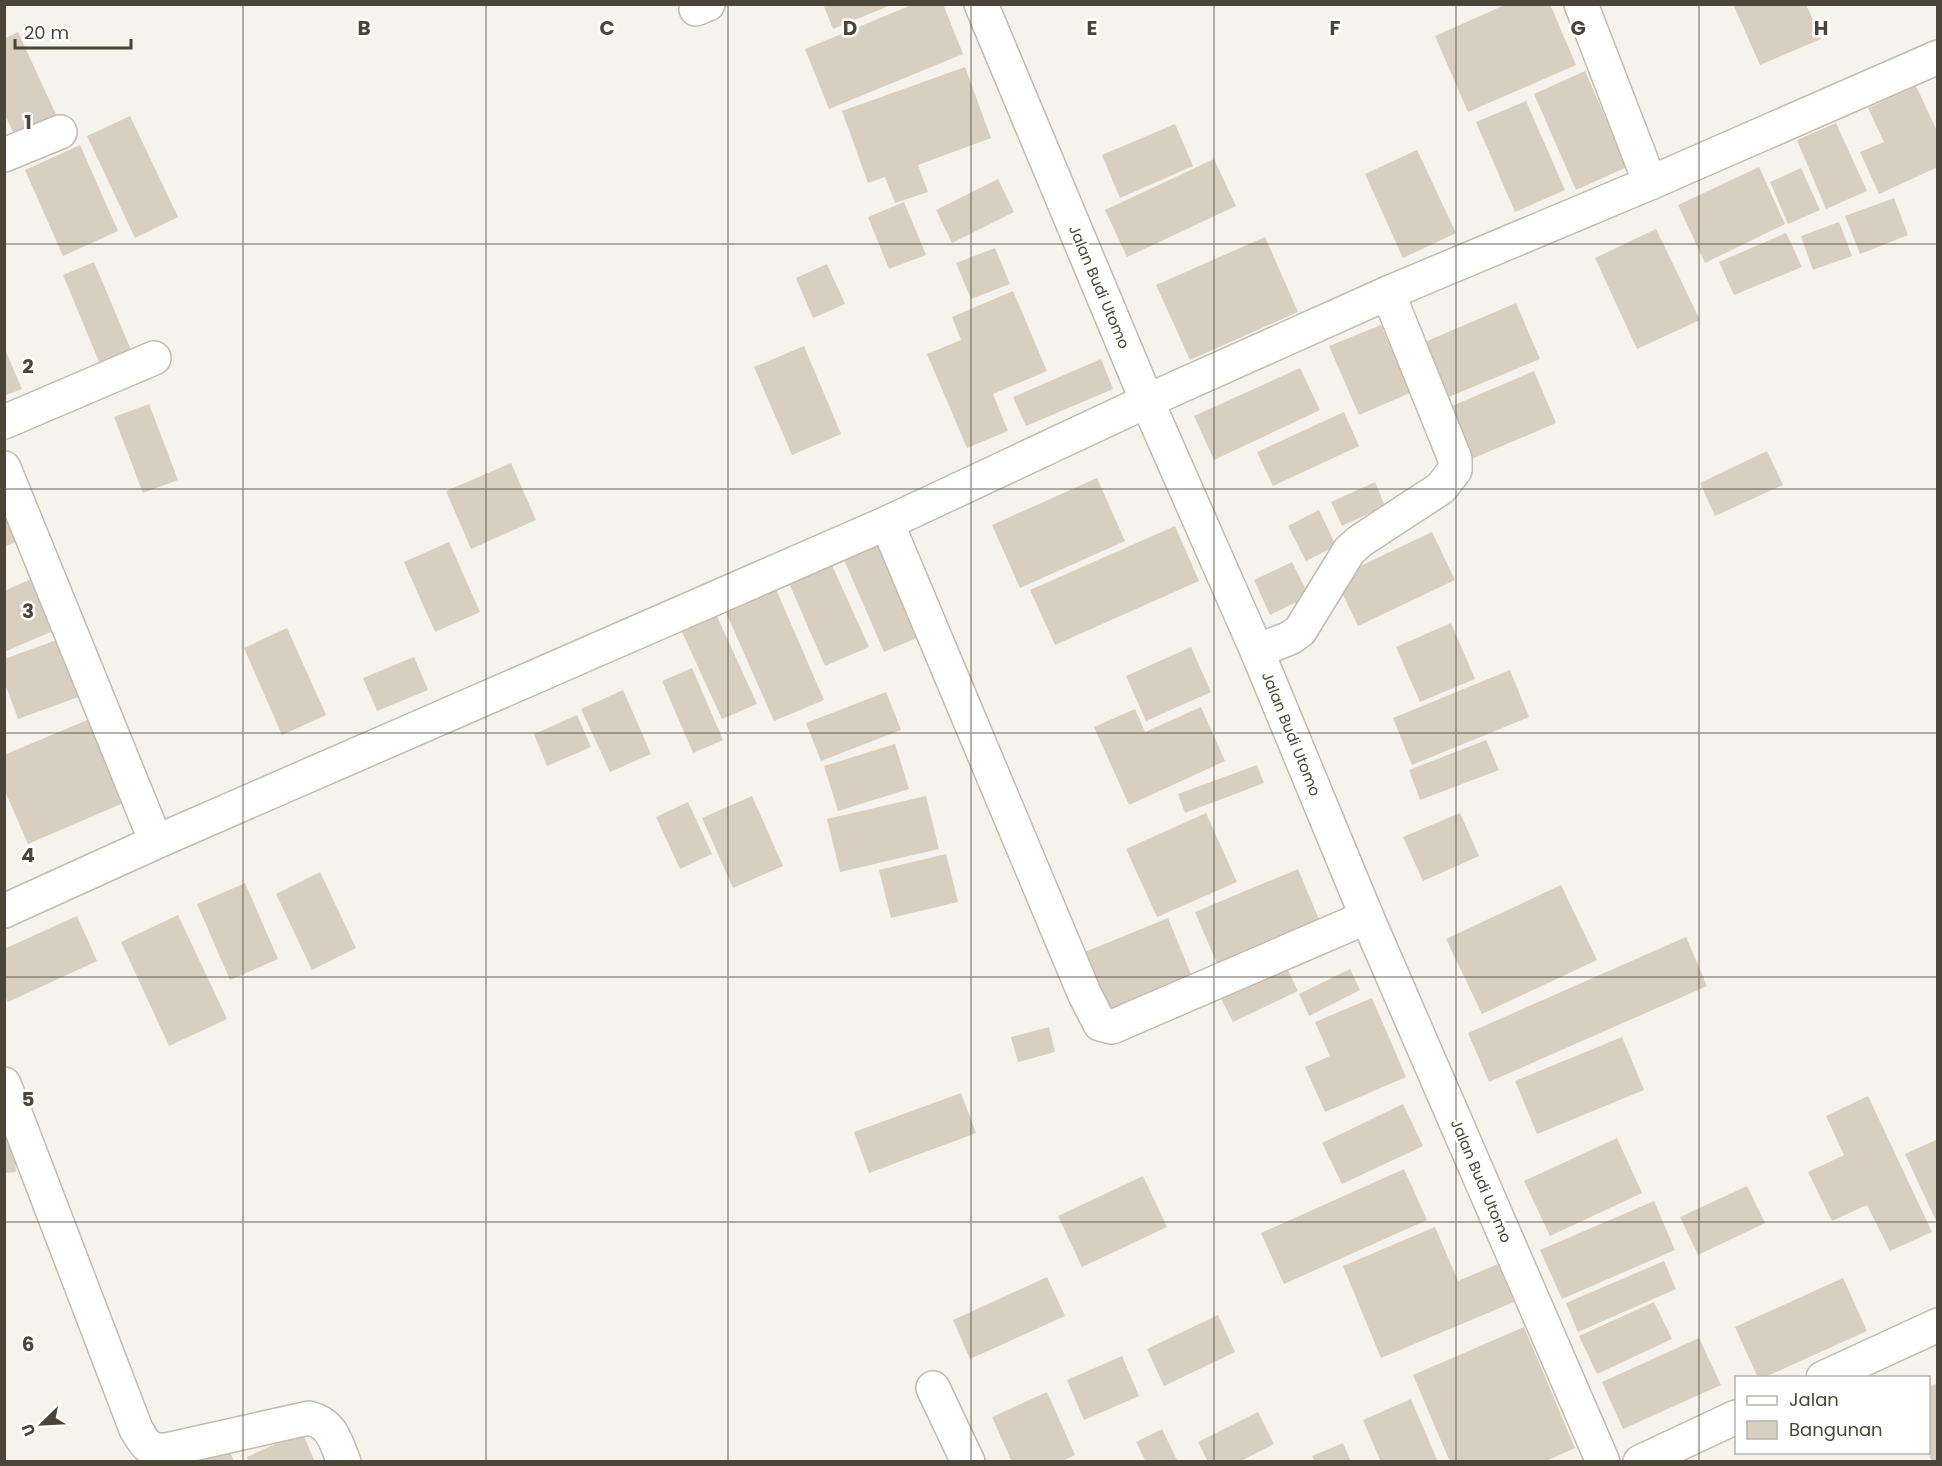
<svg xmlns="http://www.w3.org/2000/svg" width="1942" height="1466" font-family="Poppins,sans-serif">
	<rect width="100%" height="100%" fill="#f6f3ec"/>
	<g fill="#d8cfc1">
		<path d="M823,4h68v1l-58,24z"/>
		<path d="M914,4h29l20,50 -134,55 -24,-60z"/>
		<path d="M1507,4h43l26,61 -108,47 -33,-76z"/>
		<path d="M1733,4h73l15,35 -61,26z"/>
		<path d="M18,32l40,87 -42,19 -12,-25v-74z"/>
		<path d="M965,67l26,71 -73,27 10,27 -33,11 -10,-26 -17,6 -26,-72z"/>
		<path d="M1585,71l42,96 -51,23 -42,-96z"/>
		<path d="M1916,86l22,47v34l-59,27 -19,-42 24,-10 -16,-34z"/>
		<path d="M1526,101l39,89 -50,22 -39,-90z"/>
		<path d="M130,116l48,101 -43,21 -48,-102z"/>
		<path d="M1836,123l31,68 -41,18 -29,-69z"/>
		<path d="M1175,124l18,42 -73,32 -18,-43z"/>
		<path d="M80,145l38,86 -55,25 -38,-86z"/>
		<path d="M1417,150l39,83 -53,25 -38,-84z"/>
		<path d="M1214,159l22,47 -109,51 -22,-47z"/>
		<path d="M1759,167l26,57 -80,39 -27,-58z"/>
		<path d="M1801,168l19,42 -32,14 -18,-42z"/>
		<path d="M998,179l16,33 -62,31 -16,-33z"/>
		<path d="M1894,198l14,37 -48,19 -15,-38z"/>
		<path d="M904,202l22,53 -37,14 -21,-52z"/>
		<path d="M1839,222l13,34 -39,14 -12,-34z"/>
		<path d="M1656,229l44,91 -63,29 -42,-91z"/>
		<path d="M1786,233l16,34 -68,28 -15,-33z"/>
		<path d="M1265,237l33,75 -108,48 -34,-75z"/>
		<path d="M995,248l15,36 -39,15 -15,-36z"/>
		<path d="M94,262l37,88 -31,14 -37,-89z"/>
		<path d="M827,264l18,40 -32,14 -17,-40z"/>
		<path d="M1013,291l34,80 -54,23 15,37 -41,17 -40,-94 34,-14 -9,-23z"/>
		<path d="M1516,303l24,56 -96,40 -24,-55z"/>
		<path d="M1381,325l29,68 -51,22 -30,-69z"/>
		<path d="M804,346l37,88 -49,21 -38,-88z"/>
		<path d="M4,347l18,42 -18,7z"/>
		<path d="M1101,359l12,30 -87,37 -13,-29z"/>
		<path d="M1300,368l20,42 -106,50 -20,-44z"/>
		<path d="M1534,371l22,52 -89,38 -22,-52z"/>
		<path d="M149,404l29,76 -35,13 -29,-76z"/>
		<path d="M1344,412l15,34 -86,40 -16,-34z"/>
		<path d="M1767,451l16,34 -68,31 -15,-33z"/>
		<path d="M511,463l25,57 -65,29 -25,-58z"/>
		<path d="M1097,478l28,63 -105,47 -28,-63z"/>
		<path d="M1375,482l10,24 -43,20 -11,-24z"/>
		<path d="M4,483l24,53 -24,11z"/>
		<path d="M1319,510l17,36 -30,15 -18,-35z"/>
		<path d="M1175,526l24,55 -144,64 -25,-55z"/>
		<path d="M1432,532l23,48 -97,46 -23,-48z"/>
		<path d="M884,537l42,97 -42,18 -42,-97z"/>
		<path d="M449,542l31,70 -45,20 -31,-70z"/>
		<path d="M1292,562l17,34 -39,19 -16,-35z"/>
		<path d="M831,563l38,84 -44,19 -37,-85z"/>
		<path d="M38,576l22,52 -56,24v-61z"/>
		<path d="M775,587l49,113 -50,21 -50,-113z"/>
		<path d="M716,614l41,90 -35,15 -41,-89z"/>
		<path d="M1451,623l24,56 -55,23 -24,-55z"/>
		<path d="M287,628l39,87 -44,20 -38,-87z"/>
		<path d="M62,638l22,57 -66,24 -14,-38v-22z"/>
		<path d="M1191,647l20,45 -65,29 -20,-45z"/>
		<path d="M414,657l14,33 -51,21 -14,-33z"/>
		<path d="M692,668l31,72 -30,13 -31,-72z"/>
		<path d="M1510,670l19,47 -117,48 -19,-47z"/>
		<path d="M623,690l28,64 -41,18 -29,-63z"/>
		<path d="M886,692l15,38 -80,31 -15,-38z"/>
		<path d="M1201,707l24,54 -96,44 -35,-78 41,-18 10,23z"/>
		<path d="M577,715l14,32 -44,19 -13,-32z"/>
		<path d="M92,718l36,83 -100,43 -24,-55v-34z"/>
		<path d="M1486,740l13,30 -79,30 -11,-30z"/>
		<path d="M895,744l14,45 -71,22 -14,-45z"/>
		<path d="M1257,765l7,18 -79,30 -7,-19z"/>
		<path d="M752,796l31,70 -50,22 -31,-70z"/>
		<path d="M926,796l13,53 -99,23 -13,-53z"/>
		<path d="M688,802l24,52 -32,15 -24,-52z"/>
		<path d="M1206,813l31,69 -80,35 -31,-68z"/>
		<path d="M1460,813l19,43 -56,25 -20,-44z"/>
		<path d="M946,854l12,48 -67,16 -12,-48z"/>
		<path d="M1298,869l23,55 -103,42 -23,-54z"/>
		<path d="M320,872l36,76 -44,22 -36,-76z"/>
		<path d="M245,883l33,76 -48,21 -33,-76z"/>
		<path d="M1561,885l36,75 -115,54 -36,-75z"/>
		<path d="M178,915l49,104 -58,27 -48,-104z"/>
		<path d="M77,916l20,45 -89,41 -4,-7v-46z"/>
		<path d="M1168,918l24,59 -83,34 -24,-59z"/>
		<path d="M1686,937l21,49 -218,96 -21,-49z"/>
		<path d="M1284,962l14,29 -65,31 -15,-29z"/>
		<path d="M1350,969l10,21 -51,26 -10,-22z"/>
		<path d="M1372,998l34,79 -81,35 -20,-45 25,-11 -15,-34z"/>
		<path d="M1049,1027l6,25 -37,10 -7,-25z"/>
		<path d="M1622,1037l22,53 -107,44 -22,-53z"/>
		<path d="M961,1093l15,40 -107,40 -15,-41z"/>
		<path d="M1868,1096l64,136 -42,19 -23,-46 -35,16 -24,-49 36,-17 -18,-39z"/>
		<path d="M1403,1104l20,42 -81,38 -20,-41z"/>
		<path d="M4,1109h7l5,63 -12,1z"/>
		<path d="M1617,1138l25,55 -92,43 -26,-55z"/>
		<path d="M1938,1139v86l-33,-71z"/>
		<path d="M1404,1169l23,51 -143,64 -23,-51z"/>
		<path d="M1143,1176l24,51 -85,40 -24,-51z"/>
		<path d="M1747,1186l18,37 -67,32 -18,-38z"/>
		<path d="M1654,1201l21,49 -113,49 -22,-49z"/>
		<path d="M1435,1227l23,54 40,-17 16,38 -133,56 -38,-92z"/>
		<path d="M1664,1261l12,28 -98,43 -12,-29z"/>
		<path d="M1047,1277l18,39 -95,43 -17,-39z"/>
		<path d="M1843,1278l24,53 -104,47h-5l-23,-51z"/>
		<path d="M1654,1302l18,37 -75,35 -18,-38z"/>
		<path d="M1218,1315l17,37 -71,34 -17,-37z"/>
		<path d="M1524,1327l51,121 -31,14h-94l-37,-87z"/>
		<path d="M1699,1338l22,47 -98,44 -21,-47z"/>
		<path d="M1122,1356l17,40 -55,24 -17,-40z"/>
		<path d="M1938,1383v79h-6l-4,-10v-65z"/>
		<path d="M1047,1392l28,63 -15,7h-48l-20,-45z"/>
		<path d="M1411,1399l27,63h-57l-18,-42z"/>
		<path d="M1258,1412l16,32 -35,18h-31l-10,-20z"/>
		<path d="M1162,1429l16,33h-32l-10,-20z"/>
		<path d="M302,1432l13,30h-67l-1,-5z"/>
		<path d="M1343,1443l8,19h-36l-3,-6z"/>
		<path d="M229,1449l5,13h-34z"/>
	</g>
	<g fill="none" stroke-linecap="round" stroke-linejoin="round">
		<defs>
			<g id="minor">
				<path d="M981,4l166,397 110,250 110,266 236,545"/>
				<path d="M1581,4l69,179"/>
				<path d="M696,9l12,-5"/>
				<path d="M4,155l56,-23"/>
				<path d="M4,422l150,-64"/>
				<path d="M4,468l152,374"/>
				<path d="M887,523l198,472 15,29 12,3 255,-110"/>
				<path d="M1257,651l33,-13 10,-7 49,-80 11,-10 81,-53 14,-18v-11l-67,-166"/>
				<path d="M4,911l152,-69 731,-319 260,-122 241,-108 262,-110 288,-126"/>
				<path d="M4,1084l132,345c9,15 12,22 30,21l143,-32c24,6 26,23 35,44"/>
				<path d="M1823,1378l115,-53"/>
				<path d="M933,1388l35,74"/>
				<path d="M1640,1462l96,-45"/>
			</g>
		</defs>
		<use href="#minor" stroke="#c2bbae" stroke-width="36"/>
		<use href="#minor" stroke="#fff" stroke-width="33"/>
	</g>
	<path fill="none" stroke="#4b4439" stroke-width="1.5" stroke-opacity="0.55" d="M243,4v1458M486,4v1458M728,4v1458M971,4v1458M1214,4v1458M1456,4v1458M1699,4v1458M4,244h1934M4,489h1934M4,733h1934M4,977h1934M4,1222h1934"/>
	<g text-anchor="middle" stroke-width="5" stroke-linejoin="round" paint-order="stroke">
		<g font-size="15" fill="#4b4439" stroke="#fff">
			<text transform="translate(1099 287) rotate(67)" y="5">Jalan Budi Utomo</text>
			<text transform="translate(1291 734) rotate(68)" y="5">Jalan Budi Utomo</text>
			<text transform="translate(1481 1181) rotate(67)" y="5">Jalan Budi Utomo</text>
		</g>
	</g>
	<g font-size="20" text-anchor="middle" font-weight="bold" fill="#4b4439" stroke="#fff" stroke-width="5" stroke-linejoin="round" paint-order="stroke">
		<text x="364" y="35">B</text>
		<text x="607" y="35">C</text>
		<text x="850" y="35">D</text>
		<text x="1092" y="35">E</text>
		<text x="1335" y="35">F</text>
		<text x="1578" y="35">G</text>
		<text x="1821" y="35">H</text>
		<text x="28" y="129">1</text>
		<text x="28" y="373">2</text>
		<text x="28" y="618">3</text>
		<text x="28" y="862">4</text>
		<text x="28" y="1106">5</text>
		<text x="28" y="1351">6</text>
	</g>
	<rect width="1942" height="1466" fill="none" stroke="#4b4439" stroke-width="12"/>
	<rect x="1735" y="1376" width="195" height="78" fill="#ffffff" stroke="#b7b4b0" stroke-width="1.5"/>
	<rect x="1747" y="1396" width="30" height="9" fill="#ffffff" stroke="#b7b4b0" stroke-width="1.5"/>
	<text x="1789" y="1406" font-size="18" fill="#4b4439">Jalan</text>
	<rect x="1747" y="1421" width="30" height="18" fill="#d8cfc1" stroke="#b7b4b0" stroke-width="1.5"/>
	<text x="1789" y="1436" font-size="18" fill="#4b4439">Bangunan</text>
	<g transform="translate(42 1424) rotate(246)" stroke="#ffffff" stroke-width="4.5" paint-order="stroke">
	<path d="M0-4.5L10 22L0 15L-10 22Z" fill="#4b4439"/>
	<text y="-9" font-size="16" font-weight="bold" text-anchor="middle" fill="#4b4439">U</text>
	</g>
	<path d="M15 39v9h116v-9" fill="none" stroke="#4b4439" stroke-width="3"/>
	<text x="24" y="39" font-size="18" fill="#4b4439" stroke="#ffffff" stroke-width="4.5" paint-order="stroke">20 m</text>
</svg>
